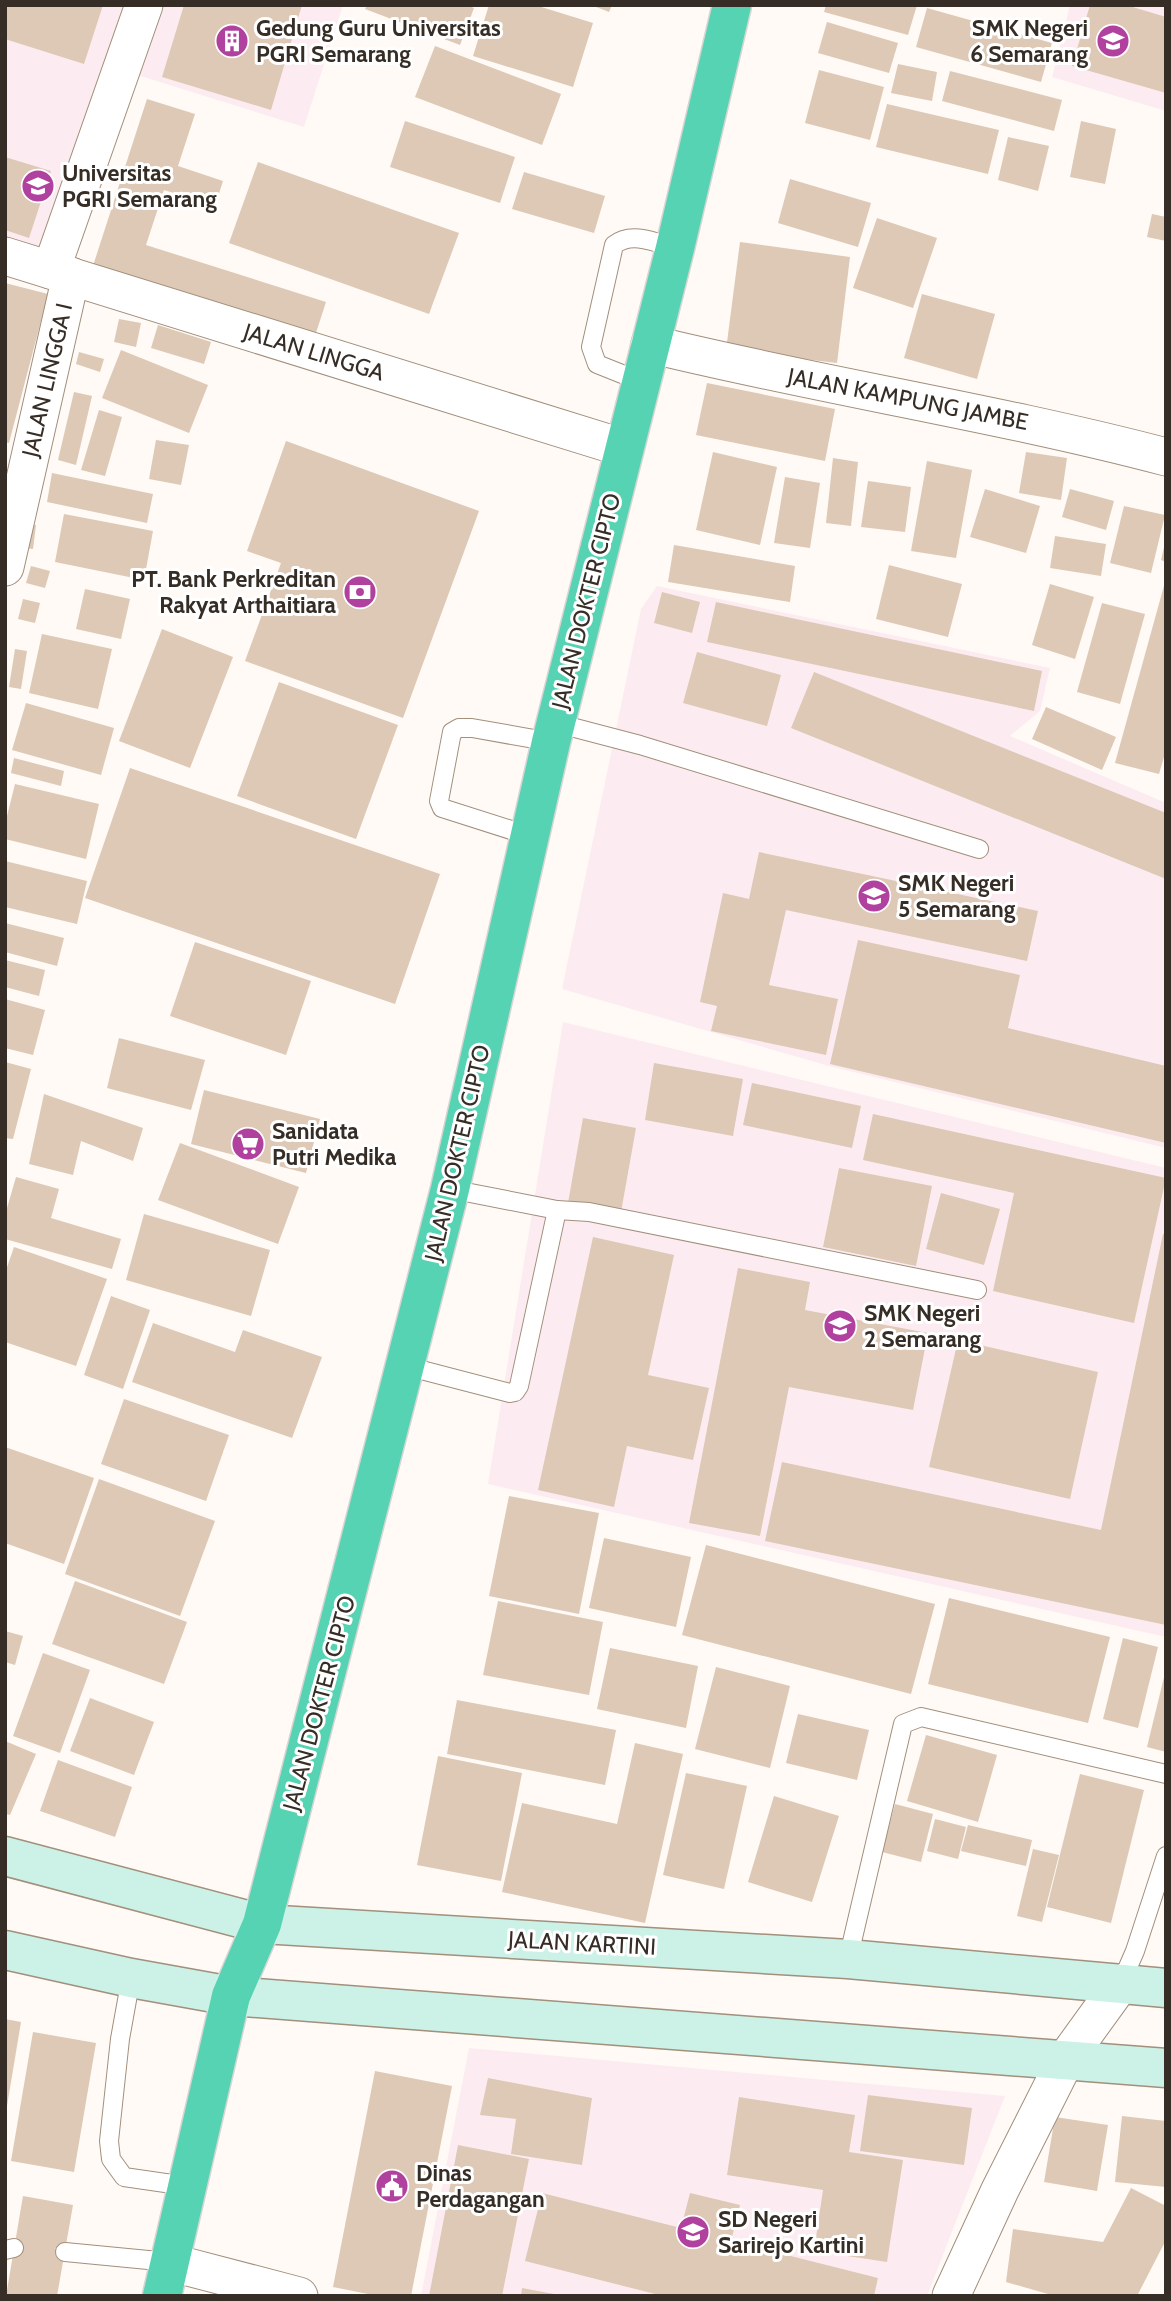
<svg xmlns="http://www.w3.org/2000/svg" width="1171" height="2301" font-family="Cabin,sans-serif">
	<rect width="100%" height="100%" fill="#fffaf6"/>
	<g fill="#fcecf1">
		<path d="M5,5h338l-39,122 -189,-59 -70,189 -40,-12z"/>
		<path d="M1070,5h96v106l-114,-34z"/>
		<path d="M657,586l393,82 -10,43 -30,25 156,67v345l-337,-82 -267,-77 79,-380z"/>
		<path d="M563,1022l603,146v469l-678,-153z"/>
		<path d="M469,2048l536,48 -78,200h-506z"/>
	</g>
	<g fill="#ddc9b5">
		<path d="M5,5h98l-19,59 -79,-25z"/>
		<path d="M184,5h118l-31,105 -109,-33z"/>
		<path d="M367,5h99l8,3 -14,37 -95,-36z"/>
		<path d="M489,5h46l58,18 -20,64 -100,-31z"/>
		<path d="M591,5h21l-3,7z"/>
		<path d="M826,5h91l-9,30 -84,-23z"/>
		<path d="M1090,5h36l40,12v76l-94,-27z"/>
		<path d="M927,8l125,35 -11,39 -125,-35z"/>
		<path d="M827,22l71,21 -9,30 -71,-20z"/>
		<path d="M435,46l126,48 -19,51 -127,-48z"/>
		<path d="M898,64l39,8 -5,29 -41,-8z"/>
		<path d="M819,70l65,17 -14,53 -65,-17z"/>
		<path d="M950,71l112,29 -8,31 -112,-30z"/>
		<path d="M147,99l48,15 -17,52 45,15 -8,25 -51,-16 -18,55 180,57 -13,40 -222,-70z"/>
		<path d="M887,104l112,26 -11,44 -112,-27z"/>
		<path d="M405,121l110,36 -15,46 -110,-36z"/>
		<path d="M1081,121l35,8 -11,55 -35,-7z"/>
		<path d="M1008,137l41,9 -11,45 -40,-11z"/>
		<path d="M5,157l46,14 -22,67 -24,-8z"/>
		<path d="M258,162l201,71 -30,81 -200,-71z"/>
		<path d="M524,172l81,24 -11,37 -82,-24z"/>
		<path d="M790,179l81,24 -13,44 -80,-24z"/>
		<path d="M1152,214l14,3v24l-19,-4z"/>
		<path d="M877,218l60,20 -24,70 -60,-20z"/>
		<path d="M740,242l110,15 -13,106 -111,-13z"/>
		<path d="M5,283l43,11 -39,149 -4,-1z"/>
		<path d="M922,294l73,20 -18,65 -73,-21z"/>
		<path d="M119,319l22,4 -5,24 -22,-5z"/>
		<path d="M158,325l53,17 -7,22 -53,-16z"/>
		<path d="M121,350l87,35 -19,48 -87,-35z"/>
		<path d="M79,352l25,7 -4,13 -24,-8z"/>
		<path d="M707,383l128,26 -10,52 -129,-26z"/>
		<path d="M74,392l18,4 -16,69 -18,-5z"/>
		<path d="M99,410l23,7 -17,59 -24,-6z"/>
		<path d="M156,440l33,5 -8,40 -32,-6z"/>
		<path d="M286,441l193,70 -76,207 -158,-57 36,-98 -34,-12z"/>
		<path d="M713,452l64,15 -17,78 -64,-15z"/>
		<path d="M1026,452l41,6 -6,42 -42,-7z"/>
		<path d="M833,458l25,4 -7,64 -25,-3z"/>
		<path d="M927,461l45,9 -16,88 -45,-7z"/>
		<path d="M52,473l101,21 -6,29 -100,-21z"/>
		<path d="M785,477l35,6 -10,65 -36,-5z"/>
		<path d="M868,481l43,6 -6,45 -44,-5z"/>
		<path d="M985,489l55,17 -14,47 -56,-16z"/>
		<path d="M1070,489l44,12 -8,29 -44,-13z"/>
		<path d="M1124,506l41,9 -14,58 -41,-10z"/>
		<path d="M64,514l89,17 -9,49 -89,-18z"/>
		<path d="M18,524l18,1 -3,24 -17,-2z"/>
		<path d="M1055,536l51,8 -5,32 -51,-8z"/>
		<path d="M1165,543h1v19l-5,-2z"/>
		<path d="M674,545l121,21 -5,36 -122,-20z"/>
		<path d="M889,565l73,19 -14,53 -72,-18z"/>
		<path d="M31,566l19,5 -5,17 -19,-5z"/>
		<path d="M1165,582l1,168 -7,24 -44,-11z"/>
		<path d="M1050,584l44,13 -19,62 -43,-14z"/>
		<path d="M85,589l45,10 -9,40 -45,-10z"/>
		<path d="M662,592l38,10 -8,31 -38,-10z"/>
		<path d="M23,599l17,4 -5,20 -17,-4z"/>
		<path d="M716,602l326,69 -8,40 -327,-69z"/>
		<path d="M1102,603l43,11 -25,90 -43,-12z"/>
		<path d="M162,629l71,28 -43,111 -71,-27z"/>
		<path d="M42,634l70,15 -14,60 -69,-16z"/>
		<path d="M15,649l12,2 -6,38 -12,-2z"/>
		<path d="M697,652l84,23 -14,51 -84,-23z"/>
		<path d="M814,672l352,141v66l-375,-151z"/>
		<path d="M279,682l119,43 -42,114 -119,-43z"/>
		<path d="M26,703l88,25 -13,47 -89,-25z"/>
		<path d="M1046,707l70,30 -14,33 -70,-31z"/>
		<path d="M14,758l50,13 -3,15 -50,-13z"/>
		<path d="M130,768l310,106 -45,130 -310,-106z"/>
		<path d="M15,784l84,20 -13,55 -81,-20v-15z"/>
		<path d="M759,852l279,59 -11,50 -241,-51 -17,75 69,14 -12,56 -115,-24 6,-25 -17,-4 23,-109 26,6z"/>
		<path d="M5,861l82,20 -10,43 -72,-17z"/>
		<path d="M5,923l59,15 -7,28 -52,-14z"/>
		<path d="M858,940l162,35 -12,53 158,38v77l-336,-79z"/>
		<path d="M195,942l116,39 -25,74 -116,-39z"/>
		<path d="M5,960l40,10 -6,26 -34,-9z"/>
		<path d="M5,999l40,11 -12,45 -28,-7z"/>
		<path d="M119,1038l86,22 -14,50 -84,-22z"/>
		<path d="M5,1062l26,7 -18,70 -8,-1z"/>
		<path d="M654,1063l89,16 -10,57 -88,-16z"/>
		<path d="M752,1083l109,23 -9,42 -109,-23z"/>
		<path d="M204,1090l116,29 -14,54 -115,-29z"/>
		<path d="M44,1094l99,34 -10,33 -52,-20 -8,34 -44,-11z"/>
		<path d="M873,1114l293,64 -32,145 -141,-32 21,-98 -151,-33z"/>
		<path d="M583,1118l53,10 -15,84 -53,-9z"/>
		<path d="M180,1143l119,44 -21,57 -120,-44z"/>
		<path d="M839,1168l93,18 -16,80 -93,-19z"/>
		<path d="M16,1177l43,12 -8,29 70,21 -9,30 -107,-30v-24z"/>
		<path d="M941,1193l59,16 -16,56 -58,-16z"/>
		<path d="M144,1214l126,36 -19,66 -125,-36z"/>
		<path d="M1163,1234h3v391l-401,-84 17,-79 319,68z"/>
		<path d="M593,1237l81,18 -26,120 61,13 -16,72 -66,-14 -13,61 -76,-17z"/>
		<path d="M14,1247l93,32 -31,87 -71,-24v-69z"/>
		<path d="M738,1268l72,14 -5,28 123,23 -15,77 -124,-23 -29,149 -71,-13z"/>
		<path d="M111,1296l39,14 -27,79 -39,-14z"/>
		<path d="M153,1323l82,29 8,-22 79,27 -30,81 -160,-56z"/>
		<path d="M958,1340l140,32 -28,127 -141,-32z"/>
		<path d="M124,1399l105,36 -23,66 -105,-37z"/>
		<path d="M5,1447l89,31 -30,86 -59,-21z"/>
		<path d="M99,1479l116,42 -35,95 -115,-42z"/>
		<path d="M509,1496l90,17 -20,101 -90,-18z"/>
		<path d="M604,1538l87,19 -15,70 -87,-19z"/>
		<path d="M706,1545l229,59 -24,90 -229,-59z"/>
		<path d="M75,1581l112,41 -23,62 -112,-40z"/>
		<path d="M949,1598l161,39 -22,86 -160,-39z"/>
		<path d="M498,1601l105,21 -14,73 -106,-20z"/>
		<path d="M5,1631l18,5 -8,29 -10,-3z"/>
		<path d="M1123,1638l35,9 -20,81 -35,-9z"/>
		<path d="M610,1648l88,18 -12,62 -89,-19z"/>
		<path d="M43,1653l47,17 -30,83 -47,-17z"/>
		<path d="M716,1667l74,19 -20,82 -75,-19z"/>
		<path d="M1165,1673h1v79l-19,-5z"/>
		<path d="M90,1698l64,24 -20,53 -64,-24z"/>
		<path d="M457,1700l159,30 -11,55 -158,-31z"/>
		<path d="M798,1714l71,16 -12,50 -71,-17z"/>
		<path d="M926,1735l71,20 -19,67 -71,-21z"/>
		<path d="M5,1741l31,13 -26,61 -5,-1z"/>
		<path d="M635,1743l48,11 -38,169 -143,-31 20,-89 95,21z"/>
		<path d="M438,1756l84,17 -21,108 -84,-16z"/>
		<path d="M58,1760l74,27 -17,50 -75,-26z"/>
		<path d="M686,1773l61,13 -23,103 -61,-14z"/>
		<path d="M1080,1774l64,16 -33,133 -64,-16z"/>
		<path d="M774,1796l65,20 -27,86 -64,-20z"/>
		<path d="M895,1804l38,10 -12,48 -39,-10z"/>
		<path d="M935,1819l31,8 -8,32 -31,-8z"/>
		<path d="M968,1825l64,15 -6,26 -65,-15z"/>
		<path d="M1033,1849l26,6 -17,67 -25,-6z"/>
		<path d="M5,2019l16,3 -14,84h-2z"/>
		<path d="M33,2032l63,11 -22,129 -63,-11z"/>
		<path d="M375,2071l77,15 -41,210h-33l-45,-9z"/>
		<path d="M488,2078l104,20 -10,67 -71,-11 5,-35 -36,-4z"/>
		<path d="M868,2095l104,13 -8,57 -104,-14z"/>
		<path d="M739,2097l116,18 -6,37 54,8 -16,102 -73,-11 9,-61 -96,-15z"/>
		<path d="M1122,2116l44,5v66l-51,-5z"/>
		<path d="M1055,2117l53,8 -11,66 -53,-9z"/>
		<path d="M458,2145l71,14 -27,137h-73z"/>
		<path d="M1131,2188l35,18v34l-29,56h-82l-49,-14 7,-53 90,13z"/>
		<path d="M542,2193l139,35 9,-35 50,12 -9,36 147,37 -4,18h-211l-138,-35z"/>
		<path d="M23,2196l50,9 -16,91h-51z"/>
		<path d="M522,2288l32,6 -1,2h-32z"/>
	</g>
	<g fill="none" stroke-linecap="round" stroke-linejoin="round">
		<defs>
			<g id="lane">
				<path d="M641,378l-14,-2 -30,-12 -6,-17 23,-102c17,-14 41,-3 61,3"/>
				<path d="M556,723l84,22 339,104"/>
				<path d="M530,836l-88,-28 -3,-7 13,-69 7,-4h13l79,14"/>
				<path d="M450,1189l107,21 32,2 388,78"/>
				<path d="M406,1366l104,27 5,-1 4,-6 38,-176"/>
				<path d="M848,1959l55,-235 18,-7 245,57"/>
				<path d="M131,1978l-11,61 -11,102 2,18 13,18 62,9"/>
				<path d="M1121,1983l14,-32 31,-95"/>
				<path d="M5,2250l9,-2"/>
				<path d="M65,2252l104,10"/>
			</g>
			<g id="street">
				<path d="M5,256l619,192"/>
				<path d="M51,270l93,-265"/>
				<path d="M650,344c171,42 345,68 516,113"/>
				<path d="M5,567l66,-291"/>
				<path d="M169,2262l130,34"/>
				<path d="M951,2296l49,-106 66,-131 55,-76"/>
			</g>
			<g id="secondary">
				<path d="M5,1856l257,68 586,35 318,29"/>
				<path d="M5,1950l126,28 100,18 935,72"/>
			</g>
			<path id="highway" d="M162,2296l69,-300 31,-72 188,-735 101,-447 124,-494 57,-243"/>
		</defs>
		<use href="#lane" stroke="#a28f7c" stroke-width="20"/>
		<use href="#street" stroke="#a28f7c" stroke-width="39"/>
		<use href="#secondary" stroke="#a28f7c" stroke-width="41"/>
		<use href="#highway" stroke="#d7d5d4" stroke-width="41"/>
		<use href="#lane" stroke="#fff" stroke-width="18"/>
		<use href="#street" stroke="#fff" stroke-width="37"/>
		<use href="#secondary" stroke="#ccf2e8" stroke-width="38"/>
		<use href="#highway" stroke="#56d3b2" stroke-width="38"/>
	</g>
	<defs>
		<symbol id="building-disc" viewBox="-11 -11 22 22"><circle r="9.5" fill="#b1419e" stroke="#fff"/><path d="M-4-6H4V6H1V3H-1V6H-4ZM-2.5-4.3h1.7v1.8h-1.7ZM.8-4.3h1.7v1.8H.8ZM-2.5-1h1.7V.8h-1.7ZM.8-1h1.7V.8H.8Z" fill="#fff"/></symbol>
		<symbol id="school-disc" viewBox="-11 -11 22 22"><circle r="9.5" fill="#b1419e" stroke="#fff"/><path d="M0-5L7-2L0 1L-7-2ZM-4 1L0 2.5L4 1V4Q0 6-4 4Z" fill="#fff"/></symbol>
		<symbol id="university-disc" viewBox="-11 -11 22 22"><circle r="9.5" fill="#b1419e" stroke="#fff"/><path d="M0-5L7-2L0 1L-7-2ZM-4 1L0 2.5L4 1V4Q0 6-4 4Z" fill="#fff"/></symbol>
		<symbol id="bank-disc" viewBox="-11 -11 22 22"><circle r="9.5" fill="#b1419e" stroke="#fff"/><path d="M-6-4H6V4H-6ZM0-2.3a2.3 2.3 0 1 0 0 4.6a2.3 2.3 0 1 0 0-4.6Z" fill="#fff"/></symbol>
		<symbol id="supermarket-disc" viewBox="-11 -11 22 22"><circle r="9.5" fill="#b1419e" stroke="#fff"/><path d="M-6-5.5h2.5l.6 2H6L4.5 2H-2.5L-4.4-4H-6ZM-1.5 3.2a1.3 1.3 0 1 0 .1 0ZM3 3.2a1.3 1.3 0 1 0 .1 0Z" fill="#fff"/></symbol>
		<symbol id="civic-disc" viewBox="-11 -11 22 22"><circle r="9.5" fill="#b1419e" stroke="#fff"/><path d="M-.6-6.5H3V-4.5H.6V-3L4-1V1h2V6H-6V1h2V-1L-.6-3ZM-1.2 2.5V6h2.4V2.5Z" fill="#fff"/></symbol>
	</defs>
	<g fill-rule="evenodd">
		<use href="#building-disc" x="213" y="22" width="38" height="38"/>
		<use href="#school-disc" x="1094" y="22" width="38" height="38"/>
		<use href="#university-disc" x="19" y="167" width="38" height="38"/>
		<use href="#bank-disc" x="341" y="573" width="38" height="38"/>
		<use href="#school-disc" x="855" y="877" width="38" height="38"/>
		<use href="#supermarket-disc" x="229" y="1125" width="38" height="38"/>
		<use href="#school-disc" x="821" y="1307" width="38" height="38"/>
		<use href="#civic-disc" x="373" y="2167" width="38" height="38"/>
		<use href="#school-disc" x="674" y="2213" width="38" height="38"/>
	</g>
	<g text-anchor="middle" stroke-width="6" stroke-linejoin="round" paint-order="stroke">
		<g font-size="23" font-weight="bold" fill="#362e26" stroke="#fff" text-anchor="start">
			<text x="256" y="36">Gedung Guru Universitas<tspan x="256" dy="26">PGRI Semarang</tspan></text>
			<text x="1088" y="36" text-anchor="end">SMK Negeri<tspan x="1088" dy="26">6 Semarang</tspan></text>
			<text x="62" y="181">Universitas<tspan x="62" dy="26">PGRI Semarang</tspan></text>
			<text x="336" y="587" text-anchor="end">PT. Bank Perkreditan<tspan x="336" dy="26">Rakyat Arthaitiara</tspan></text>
			<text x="898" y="891">SMK Negeri<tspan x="898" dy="26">5 Semarang</tspan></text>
			<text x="272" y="1139">Sanidata<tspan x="272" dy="26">Putri Medika</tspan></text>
			<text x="864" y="1321">SMK Negeri<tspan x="864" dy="26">2 Semarang</tspan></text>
			<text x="416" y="2181">Dinas<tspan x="416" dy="26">Perdagangan</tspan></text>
			<text x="718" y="2227">SD Negeri<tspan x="718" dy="26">Sarirejo Kartini</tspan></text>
		</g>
		<g font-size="23" fill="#362e26" stroke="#fff">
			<text transform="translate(314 352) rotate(17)" y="8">JALAN LINGGA</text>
			<text transform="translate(47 380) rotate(-77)" y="8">JALAN LINGGA I</text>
			<text transform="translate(908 399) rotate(11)" y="8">JALAN KAMPUNG JAMBE</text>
			<text transform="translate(586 601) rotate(-76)" y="8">JALAN DOKTER CIPTO</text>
			<text transform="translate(457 1153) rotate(-77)" y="8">JALAN DOKTER CIPTO</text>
			<text transform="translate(319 1703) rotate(-75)" y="8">JALAN DOKTER CIPTO</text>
			<text transform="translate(582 1943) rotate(3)" y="8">JALAN KARTINI</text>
		</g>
	</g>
	<rect width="1171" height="2301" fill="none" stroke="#362e26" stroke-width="14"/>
</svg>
